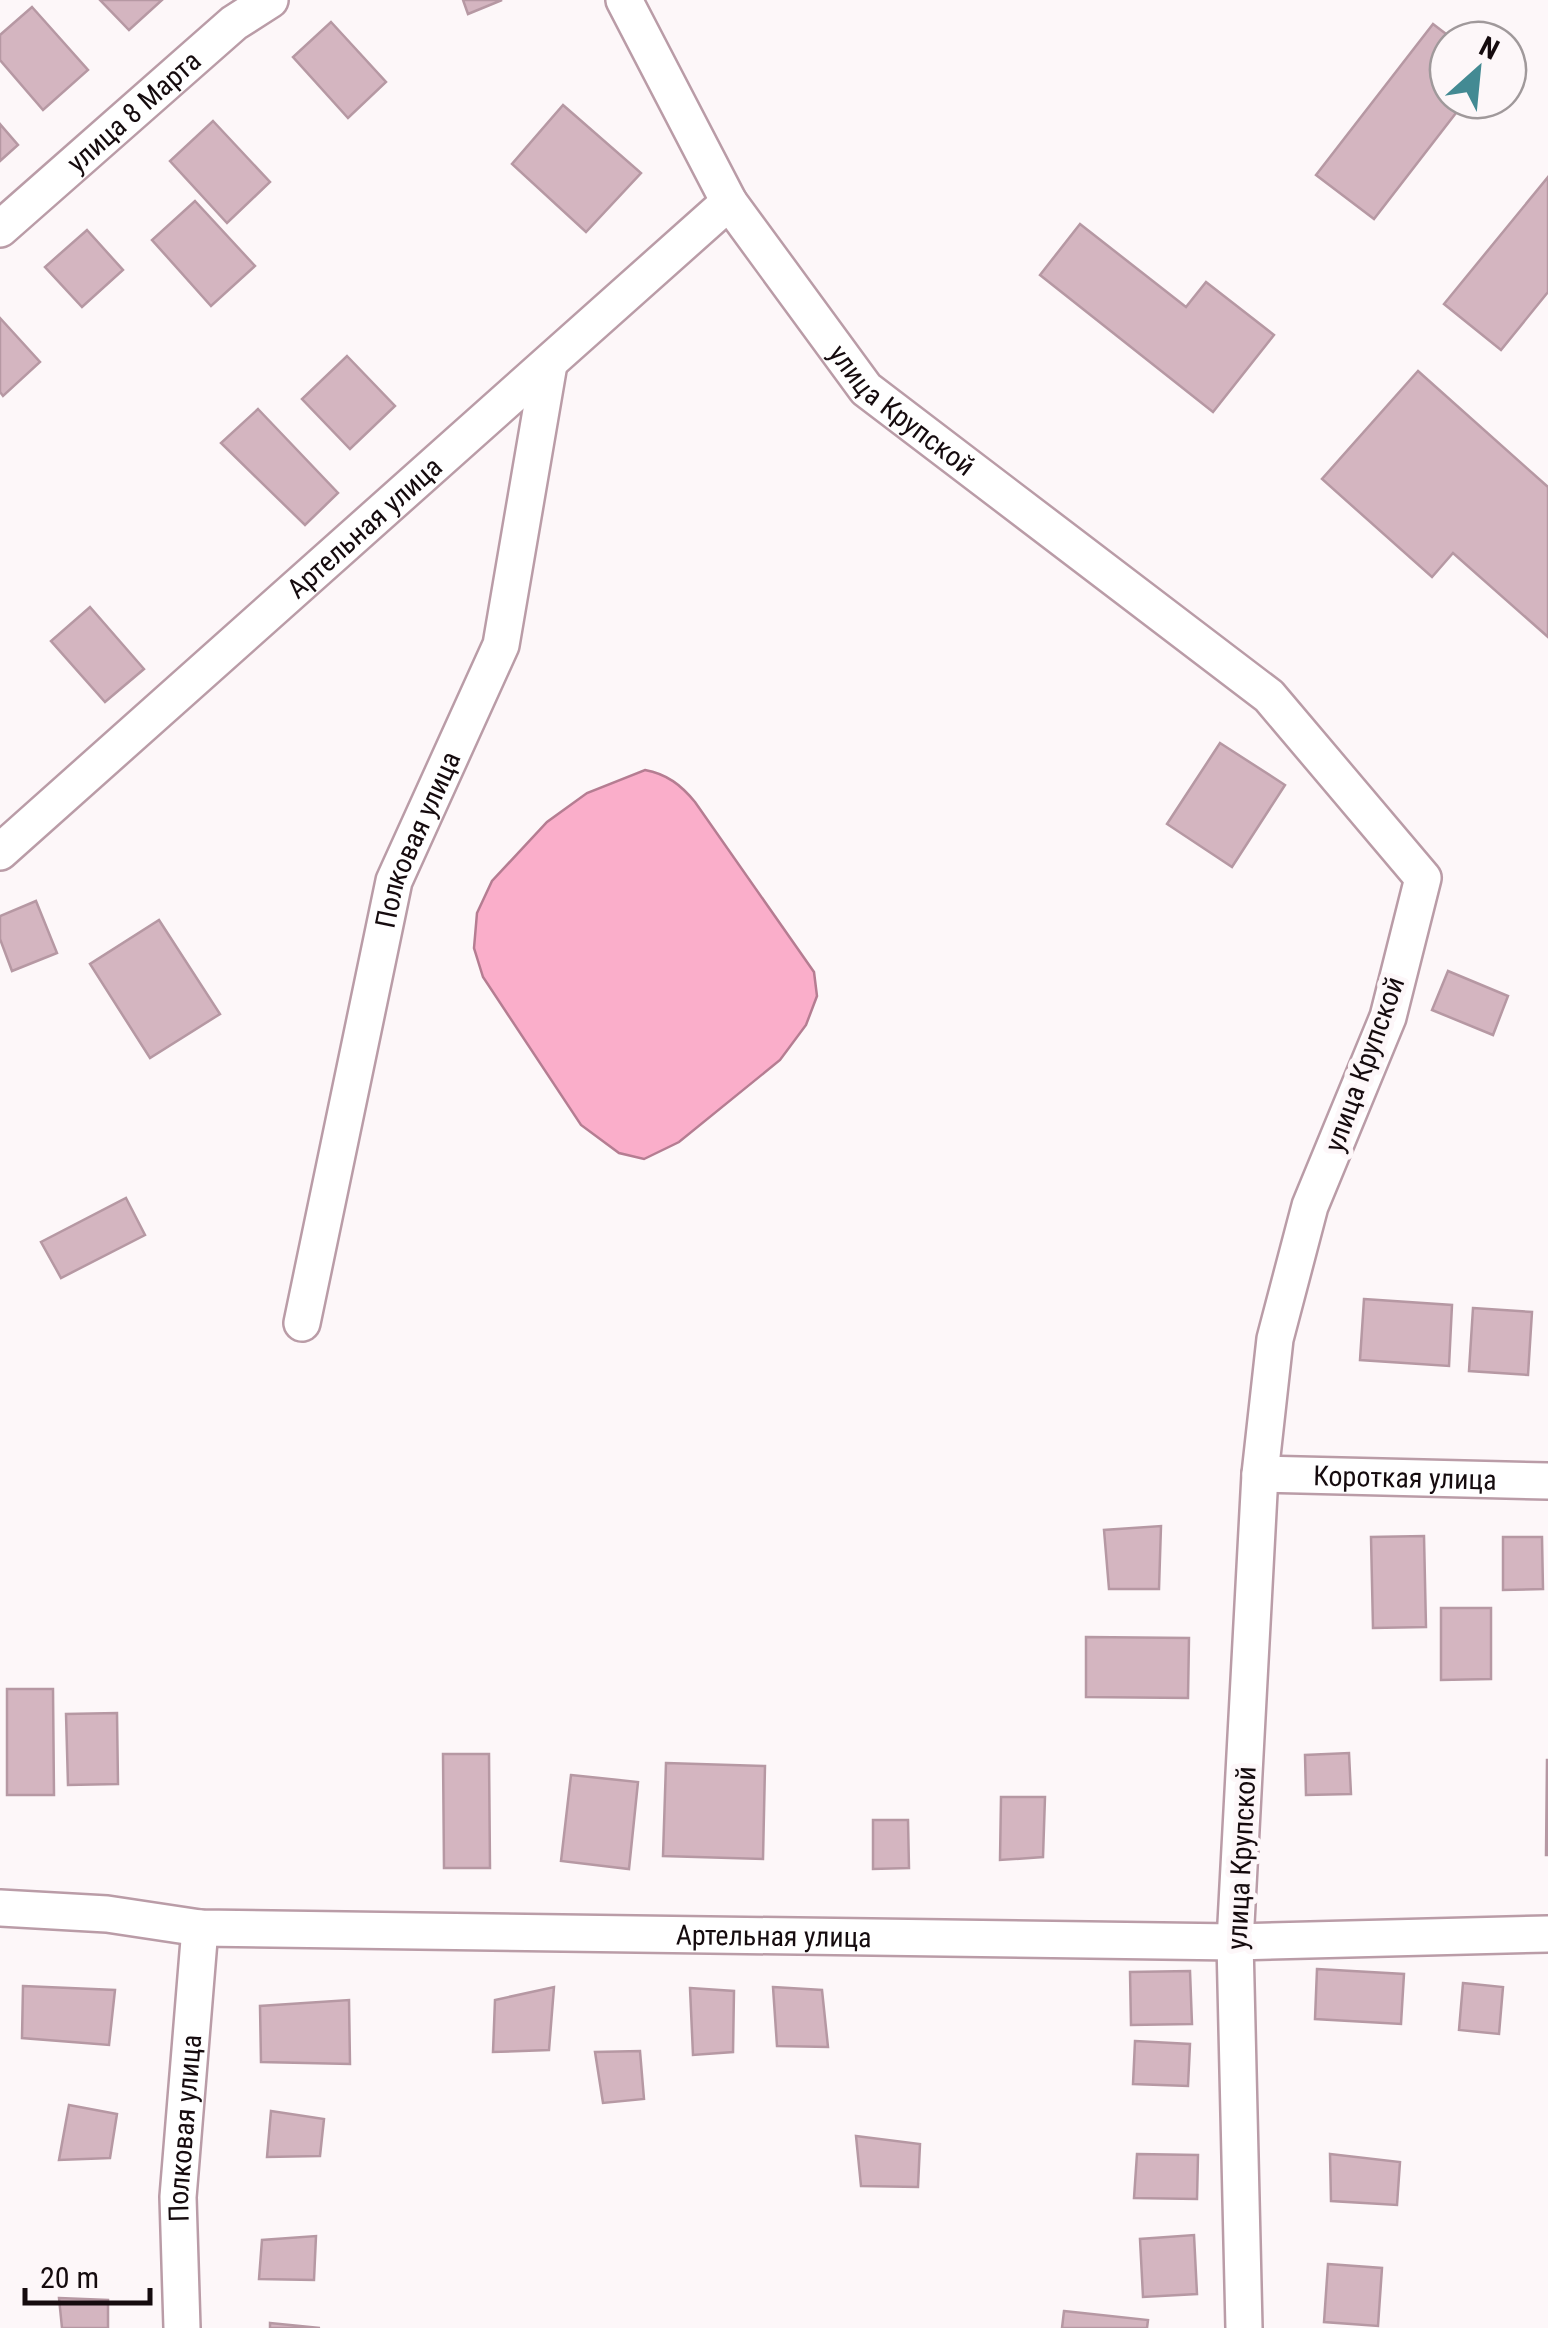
<svg xmlns="http://www.w3.org/2000/svg" width="1548" height="2328" font-family="'Roboto Condensed',sans-serif">
	<rect width="100%" height="100%" fill="#fdf7f9"/>
	<path fill="#faaeca" stroke="#b57d92" stroke-width="2.5" d="M645,770c22,4 36,15 50,32l119,170 3,24 -11,29 -26,35 -101,82 -35,17 -25,-6 -38,-28 -98,-148 -9,-29 3,-35 15,-32 55,-59 40,-29z"/>
	<g fill="#d4b5c0" stroke="#b698a3" stroke-width="2.5">
		<path d="M100,0h62l-33,30z"/>
		<path d="M463,0h39l-34,14z"/>
		<path d="M32,7l56,63 -45,40 -43,-50v-25z"/>
		<path d="M331,22l55,60 -38,36 -55,-61z"/>
		<path d="M1433,24l21,16h-6v60h18l-92,119 -58,-44z"/>
		<path d="M563,105l78,68 -55,59 -74,-68z"/>
		<path d="M213,121l57,61 -43,41 -57,-62z"/>
		<path d="M0,124l18,21 -18,16z"/>
		<path d="M1548,177v115l-47,58 -57,-46z"/>
		<path d="M195,201l60,65 -44,40 -59,-66z"/>
		<path d="M1080,224l106,83 20,-25 68,53 -61,77 -173,-137z"/>
		<path d="M87,230l36,40 -41,37 -37,-40z"/>
		<path d="M0,318l40,44 -37,34 -3,-4z"/>
		<path d="M347,356l48,50 -45,43 -48,-50z"/>
		<path d="M1418,371l130,116v150l-95,-84 -21,24 -110,-98z"/>
		<path d="M258,409l80,84 -33,32 -84,-82z"/>
		<path d="M90,607l54,62 -39,33 -54,-61z"/>
		<path d="M1220,743l65,42 -53,82 -65,-43z"/>
		<path d="M36,901l21,52 -45,18 -12,-32v-23z"/>
		<path d="M159,920l61,94 -70,44 -60,-94z"/>
		<path d="M1448,971l60,25 -15,39 -61,-25z"/>
		<path d="M126,1198l19,37 -84,43 -20,-36z"/>
		<path d="M1364,1299l88,6 -3,61 -89,-6z"/>
		<path d="M1473,1308l59,4 -4,63 -59,-4z"/>
		<path d="M1161,1526l-2,63h-50l-5,-59z"/>
		<path d="M1424,1536l2,91 -53,1 -2,-91z"/>
		<path d="M1503,1537h39l1,52 -40,1z"/>
		<path d="M1441,1608h50v71l-50,1z"/>
		<path d="M1086,1637l103,1 -1,60 -102,-1z"/>
		<path d="M7,1689h46l1,106h-47z"/>
		<path d="M117,1713l1,71 -50,1 -2,-71z"/>
		<path d="M1349,1753l2,41 -45,1 -1,-40z"/>
		<path d="M443,1754h46l1,114h-46z"/>
		<path d="M1547,1760h1v95h-2z"/>
		<path d="M666,1763l99,3 -2,93 -100,-3z"/>
		<path d="M571,1775l67,7 -9,87 -68,-8z"/>
		<path d="M1001,1797h44l-2,60 -43,3z"/>
		<path d="M873,1820h35l1,48 -36,1z"/>
		<path d="M1317,1969l87,5 -3,50 -86,-5z"/>
		<path d="M1190,1971l2,53 -61,1 -1,-53z"/>
		<path d="M1463,1983l40,4 -4,47 -40,-4z"/>
		<path d="M23,1986l92,4 -6,55 -87,-7z"/>
		<path d="M554,1987l-5,63 -56,2 2,-52z"/>
		<path d="M773,1987l49,3 6,57 -51,-1z"/>
		<path d="M690,1988l44,3 -1,61 -40,3z"/>
		<path d="M349,2000l1,64 -89,-2 -1,-56z"/>
		<path d="M1135,2041l55,3 -2,42 -55,-2z"/>
		<path d="M640,2051l4,48 -41,4 -8,-51z"/>
		<path d="M69,2105l48,9 -7,44 -51,2z"/>
		<path d="M271,2111l53,8 -4,37 -53,1z"/>
		<path d="M856,2136l64,8 -2,43 -57,-1z"/>
		<path d="M1137,2154l61,1 -1,44 -63,-1z"/>
		<path d="M1330,2154l70,8 -3,43 -66,-4z"/>
		<path d="M1194,2235l3,59 -54,3 -3,-58z"/>
		<path d="M316,2236l-2,44 -55,-1 3,-39z"/>
		<path d="M1328,2264l54,4 -4,58 -54,-4z"/>
		<path d="M59,2298l49,2v28h-46z"/>
		<path d="M1064,2311l84,9 -1,8h-85z"/>
		<path d="M270,2323l50,5h-50z"/>
	</g>
	<g fill="none" stroke-linecap="round" stroke-linejoin="round">
		<defs>
			<g id="minor">
				<path id="s1" d="M624,0l105,202 137,187 403,307 154,182 -35,139 -78,189 -35,133 -15,135 -25,468 9,386"/>
				<path id="s2" d="M0,229l234,-206 36,-23"/>
				<path id="s3" d="M0,852l729,-650"/>
				<path id="s4" d="M302,1323l92,-442 107,-236 48,-281"/>
				<path id="s5" d="M1260,1474l288,7"/>
				<path id="s6" d="M0,1908l107,6 93,14 1035,14 313,-8"/>
				<path id="s7" d="M182,2328l-4,-131 22,-269"/>
			</g>
		</defs>
		<use href="#minor" stroke="#ba9ca7" stroke-width="40"/>
		<use href="#minor" stroke="#fff" stroke-width="35"/>
	</g>
	<g text-anchor="middle" stroke-width="10" stroke-linejoin="round" paint-order="stroke">
		<g font-size="28" fill="#150b0e" stroke="#fdf7f9">
			<text dy="10" stroke="none"><textPath href="#s2" startOffset="178">улица 8 Марта</textPath></text>
			<text dy="10" stroke="none"><textPath href="#s1" startOffset="500">улица Крупской</textPath></text>
			<text dy="10" stroke="none"><textPath href="#s3" startOffset="488">Артельная улица</textPath></text>
			<text dy="10" stroke="none"><textPath href="#s4" startOffset="498">Полковая улица</textPath></text>
			<text transform="translate(1364 1064) rotate(-70)" y="10">улица Крупской</text>
			<text dy="10" stroke="none"><textPath href="#s5" startOffset="145">Короткая улица</textPath></text>
			<text transform="translate(1241 1858) rotate(-87)" y="10">улица Крупской</text>
			<text dy="10" stroke="none"><textPath href="#s6" startOffset="775">Артельная улица</textPath></text>
			<text dy="10" stroke="none"><textPath href="#s7" startOffset="200">Полковая улица</textPath></text>
		</g>
	</g>
	<g transform="translate(1478 70) rotate(27)"><circle r="48" fill="#fdf7f9" stroke="#a0999b" stroke-width="2.5"/>
	<path d="M0-8L18 38L0 25L-18 38Z" fill="#438a93"/>
	<text y="-15" font-size="28" font-weight="bold" text-anchor="middle" fill="#150b0e">N</text>
	</g>
	<path d="M25 2288v15h125v-15" fill="none" stroke="#150b0e" stroke-width="5"/>
	<text x="40" y="2288" font-size="30" fill="#150b0e" stroke="#fdf7f9" stroke-width="8" paint-order="stroke">20 m</text>
</svg>
